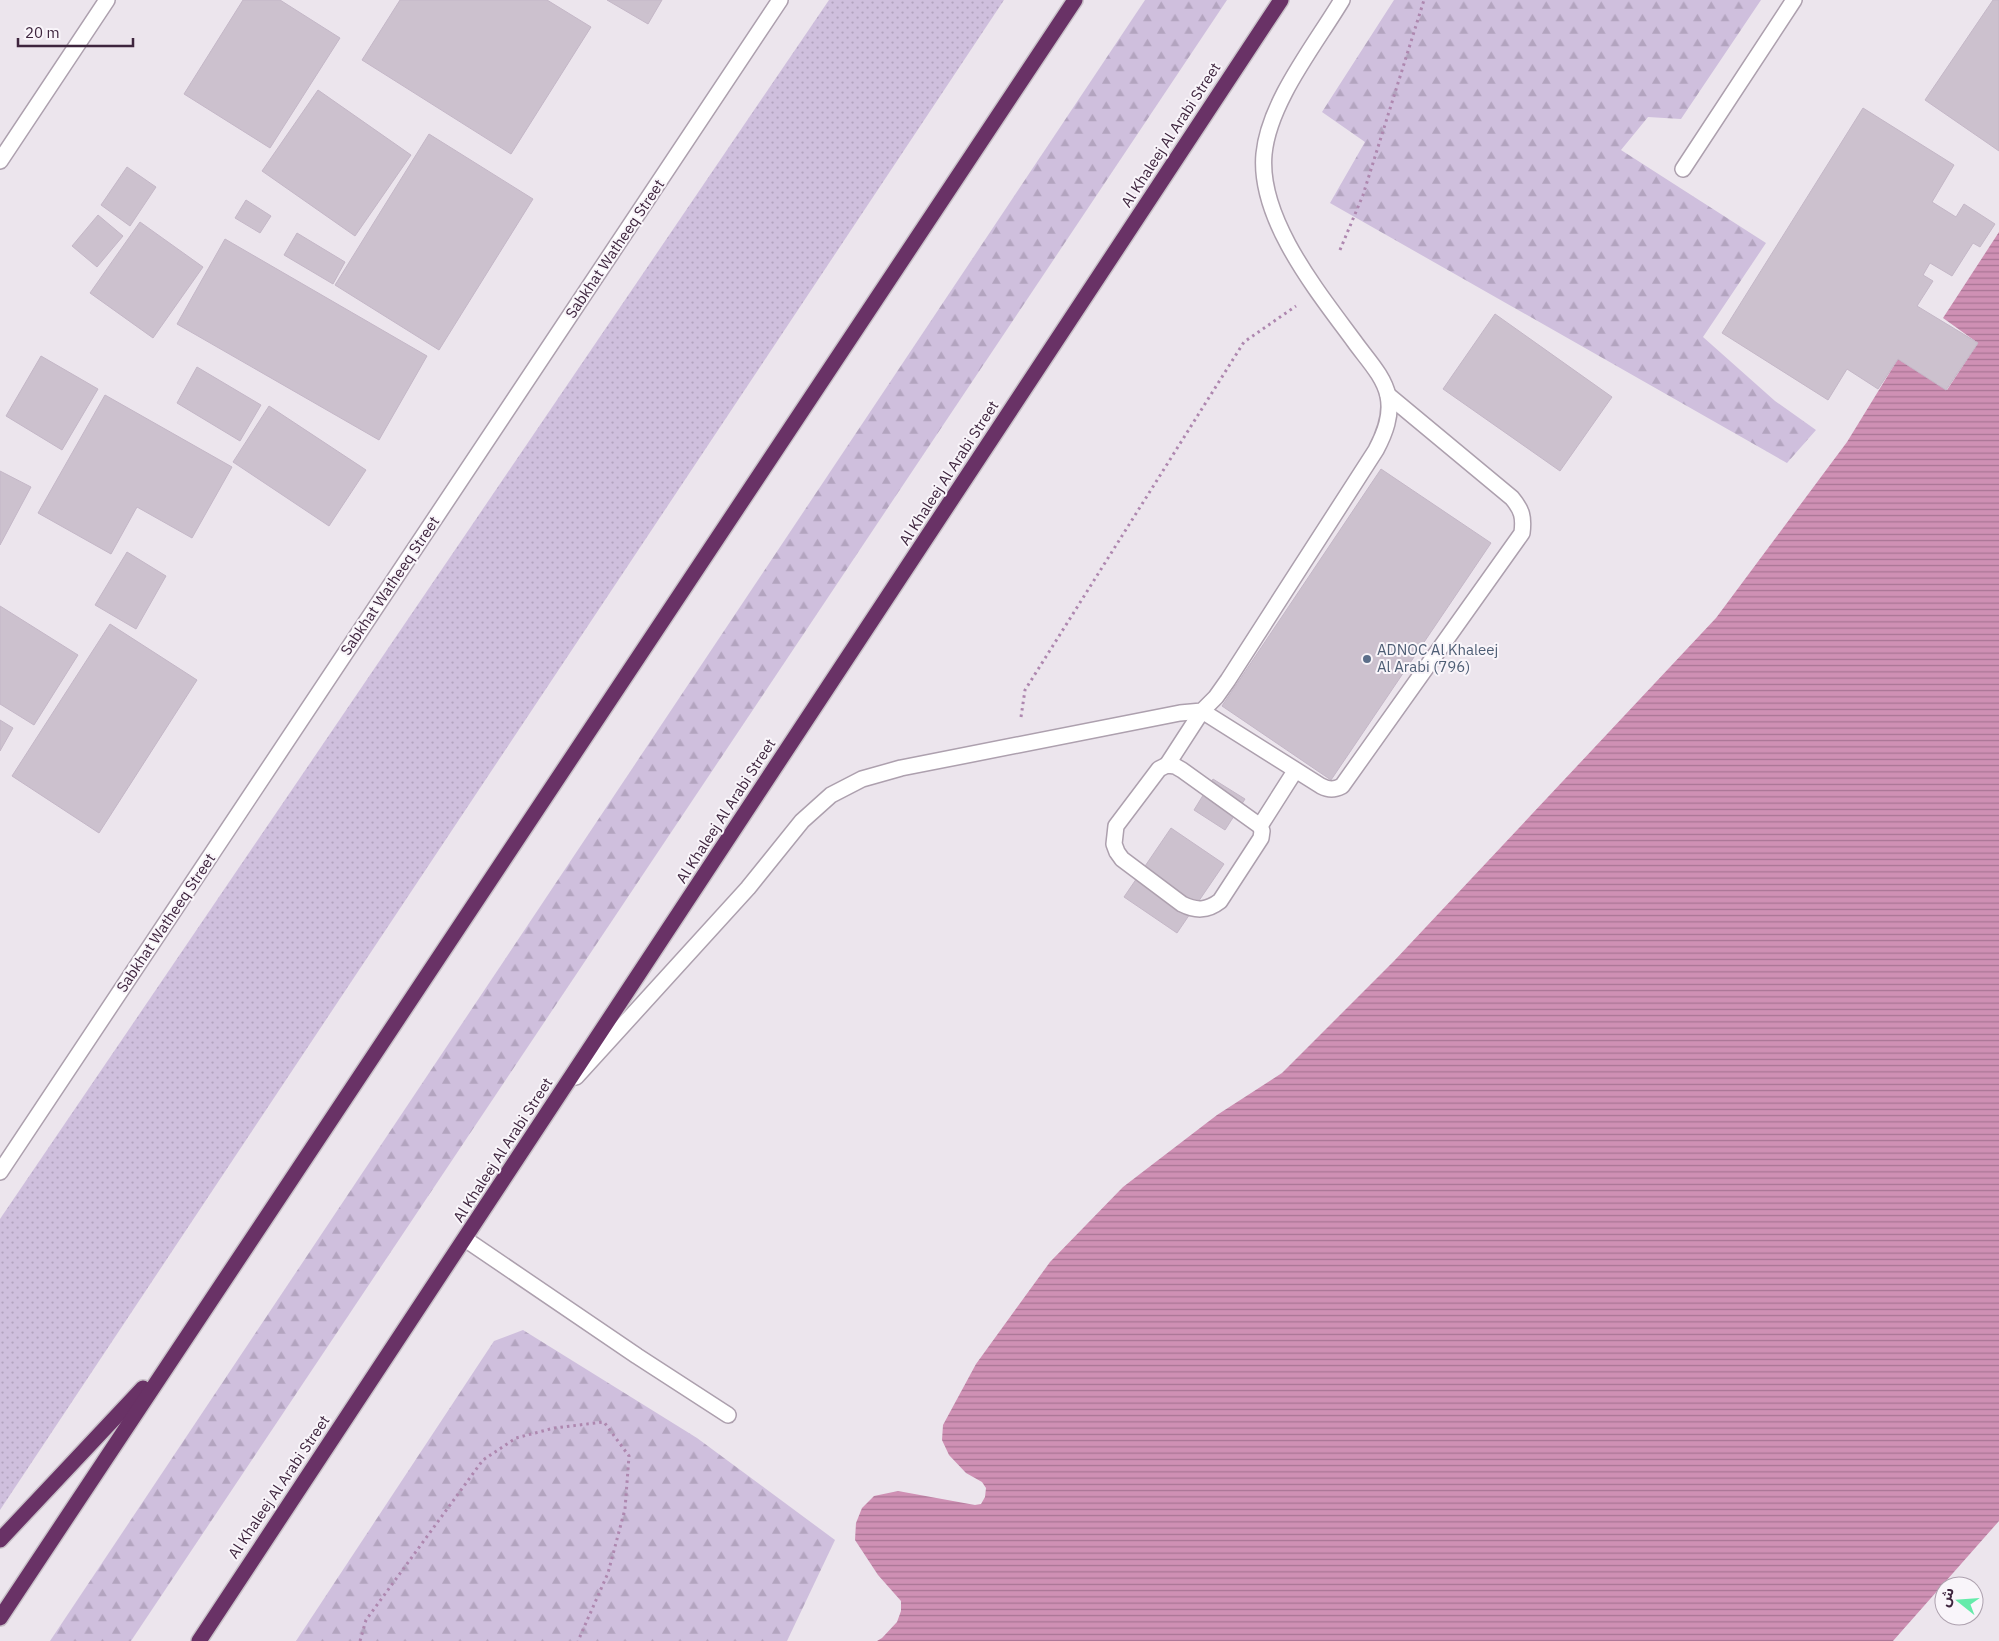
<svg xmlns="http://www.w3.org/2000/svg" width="1999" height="1641" font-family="'IBM Plex Sans','Noto Sans Arabic',sans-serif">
	<defs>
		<pattern id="grass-dots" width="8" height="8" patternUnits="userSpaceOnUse" patternTransform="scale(1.25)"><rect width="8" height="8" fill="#cfbfdd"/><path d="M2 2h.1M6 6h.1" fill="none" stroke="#b3a4bf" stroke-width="1.8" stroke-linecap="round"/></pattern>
		<pattern id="forest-firs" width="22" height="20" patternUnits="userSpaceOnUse" patternTransform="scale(1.25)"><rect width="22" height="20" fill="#cfbfdd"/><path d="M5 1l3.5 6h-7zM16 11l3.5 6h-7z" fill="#b3a4bf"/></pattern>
		<pattern id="water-rules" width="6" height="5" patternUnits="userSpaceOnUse" patternTransform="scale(1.25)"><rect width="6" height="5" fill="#cf90b4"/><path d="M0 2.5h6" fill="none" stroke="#a97594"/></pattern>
	</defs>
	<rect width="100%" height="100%" fill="#ece5ed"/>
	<path fill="url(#grass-dots)" d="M829,0h175l-1004,1510v-291z"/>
	<g fill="url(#forest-firs)">
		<path d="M1145,0h82l-1096,1641h-81z"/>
		<path d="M1394,0h367l-80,119 -33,-2 -27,33 145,93 -63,94 72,64 41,29 -29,33 -457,-260 35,-61 -43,-30z"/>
		<path d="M523,1330l174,108 138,102 -48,101h-491l198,-300z"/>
	</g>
	<path fill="url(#water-rules)" d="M1999,232v1289l-106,120h-1016l5,-3 15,-16 4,-11v-10l-23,-26 -23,-35 1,-17 6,-15 12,-12 24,-5 77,14 6,-1 4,-7 1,-9 -4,-6 -16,-9 -17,-18 -7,-15 1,-15 33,-61 74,-102 73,-75 94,-72 65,-42 112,-112 322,-343 131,-176 51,-83 49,31 31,-47 -35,-25z"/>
	<g fill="#ccc1ce" stroke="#c4b7c7">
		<path d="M243,0h37l60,38 -70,110 -86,-54z"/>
		<path d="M400,0h147l44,27 -80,127 -149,-94z"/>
		<path d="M607,0h55l-14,24z"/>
		<path d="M1993,0h6v151l-74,-51z"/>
		<path d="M318,90l93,65 -56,81 -93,-65z"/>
		<path d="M1863,108l91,57 -22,37 24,15 8,-13 31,20 -15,23 -7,-4 -21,33 -22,-13 -7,12 10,6 -16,25 61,37 -32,47 -48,-31 -20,30 -31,-20 -19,31 -106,-67z"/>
		<path d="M429,134l104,65 -94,151 -104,-65z"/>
		<path d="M127,167l29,20 -26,39 -29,-21z"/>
		<path d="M246,200l25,16 -11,17 -25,-15z"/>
		<path d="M98,215l25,21 -26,31 -25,-21z"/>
		<path d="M140,222l63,45 -50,71 -63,-45z"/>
		<path d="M297,233l48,29 -12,22 -49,-29z"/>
		<path d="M225,239l202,117 -48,84 -202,-116z"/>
		<path d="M1495,314l117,83 -52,74 -117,-82z"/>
		<path d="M41,356l57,33 -36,61 -56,-34z"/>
		<path d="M197,367l64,38 -21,36 -63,-38z"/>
		<path d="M105,395l127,72 -40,71 -55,-31 -26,47 -73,-41z"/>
		<path d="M269,406l97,64 -37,56 -96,-64z"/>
		<path d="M1381,469l110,74 -160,237 -109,-74z"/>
		<path d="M0,471l31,16 -31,58z"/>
		<path d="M127,552l39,24 -30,53 -41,-24z"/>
		<path d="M0,606l78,49 -44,70 -34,-21z"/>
		<path d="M110,624l87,56 -98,153 -87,-57z"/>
		<path d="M0,720l13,8 -13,23z"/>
		<path d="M1213,779l32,20 -20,31 -31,-20z"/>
		<path d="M1171,828l53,36 -47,69 -53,-36z"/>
	</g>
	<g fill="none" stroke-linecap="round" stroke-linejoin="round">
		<defs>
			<g id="minor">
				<path d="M0,161l107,-161"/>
				<path d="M1683,169l111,-169"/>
				<path d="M1167,765l35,-54 119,75c8,4 13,4 21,0l180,-253c2,-16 0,-23 -10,-35l-124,-103"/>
				<path d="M1167,765l8,1 7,4 78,56 2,5 -1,7 -41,63c-13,10 -24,10 -38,3l-60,-45 -5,-7 -3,-8 2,-18 43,-57z"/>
				<path d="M1260,826l35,-55"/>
				<path d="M576,1077l172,-189 54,-67 29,-26 31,-16 39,-11 279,-55 22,-2 14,-14 12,-17 148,-230c9,-17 16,-35 12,-54 -4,-20 -22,-38 -34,-55 -36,-49 -96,-122 -90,-187 5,-52 51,-109 78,-154"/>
				<path d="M0,1172l780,-1172"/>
				<path d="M465,1239l172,117 91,59"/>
			</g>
			<g id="highway">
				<path d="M0,1540l143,-152"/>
				<path d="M0,1618l1075,-1618"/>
				<path d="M199,1641l1082,-1641"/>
			</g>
		</defs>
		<use href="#minor" stroke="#ada0ae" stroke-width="18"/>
		<use href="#highway" stroke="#c9c2c9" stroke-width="18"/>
		<g stroke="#ae87af" stroke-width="3" stroke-dasharray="2.5 4" stroke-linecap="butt">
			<path d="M1340,250l23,-55 61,-195"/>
			<path d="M1021,717l4,-27 219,-348 52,-36"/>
			<path d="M360,1641l6,-21 117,-160 33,-22 38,-10 50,-6 25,34 -4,53 -17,64 -30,68"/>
		</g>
		<use href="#minor" stroke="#fff" stroke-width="15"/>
		<use href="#highway" stroke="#693266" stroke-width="15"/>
	</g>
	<circle fill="#5c6f8a" stroke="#f9f5fa" stroke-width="2" cx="1367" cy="659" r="5"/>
	<g text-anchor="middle" stroke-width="4" stroke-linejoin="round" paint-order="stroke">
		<g font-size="15" fill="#3e253e" stroke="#f9f5fa">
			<text transform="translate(1171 135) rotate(-57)" y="5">Al Khaleej Al Arabi Street</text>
			<text transform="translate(615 249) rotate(-56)" y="5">Sabkhat Watheeq Street</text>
			<text transform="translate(949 473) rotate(-57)" y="5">Al Khaleej Al Arabi Street</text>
			<text transform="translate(390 586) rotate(-56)" y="5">Sabkhat Watheeq Street</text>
			<text transform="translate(726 811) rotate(-57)" y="5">Al Khaleej Al Arabi Street</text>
			<text transform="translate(166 923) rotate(-56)" y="5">Sabkhat Watheeq Street</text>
			<text transform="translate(503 1150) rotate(-57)" y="5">Al Khaleej Al Arabi Street</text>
			<text transform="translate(279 1487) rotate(-56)" y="5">Al Khaleej Al Arabi Street</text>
		</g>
		<g font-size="15" fill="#4e5e75" stroke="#f9f5fa" text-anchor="start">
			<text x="1377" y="655">ADNOC Al Khaleej<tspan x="1377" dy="17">Al Arabi (796)</tspan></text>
		</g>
	</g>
	<g transform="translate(1959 1601) rotate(287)"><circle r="24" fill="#f9f5fa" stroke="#aea2af"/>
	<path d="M0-4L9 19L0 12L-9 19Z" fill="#65ebaa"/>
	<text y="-8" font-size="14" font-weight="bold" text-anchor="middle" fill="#3e253e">ش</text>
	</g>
	<path d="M18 38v8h115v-8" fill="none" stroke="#3e253e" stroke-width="2.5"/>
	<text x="25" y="38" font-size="15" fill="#3e253e" stroke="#f9f5fa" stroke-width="4" paint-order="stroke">20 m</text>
</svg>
